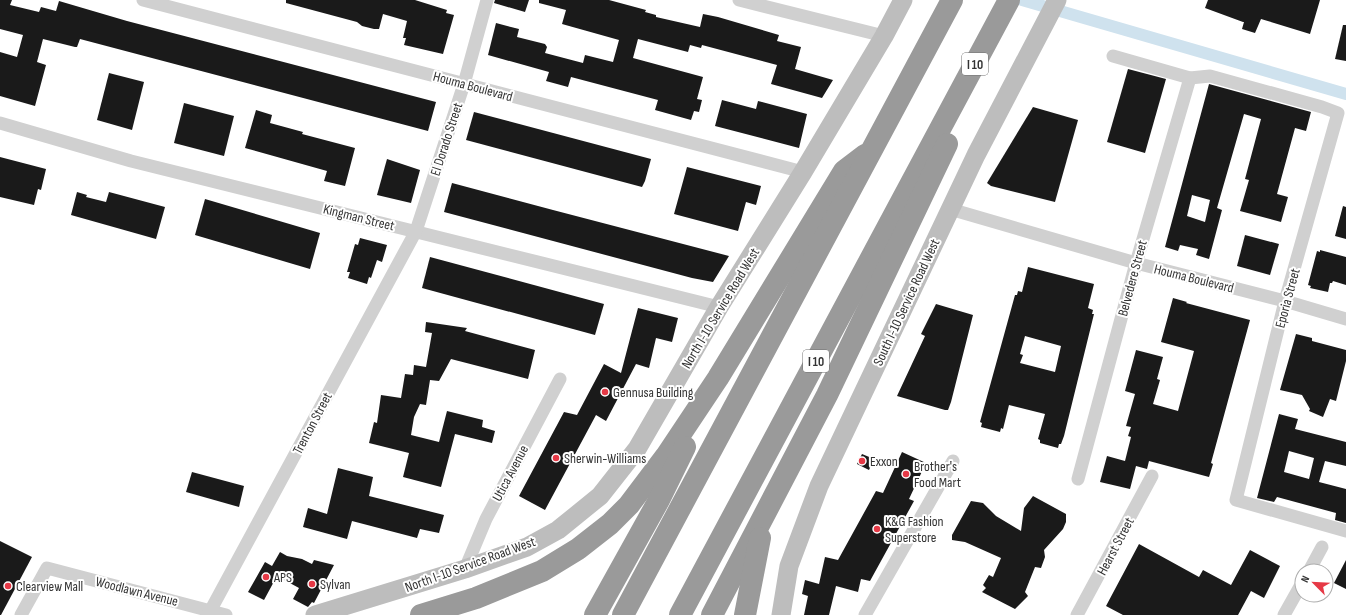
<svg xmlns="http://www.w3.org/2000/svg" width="1346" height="615" font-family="'Sofia Sans Condensed',sans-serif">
	<rect width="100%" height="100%" fill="#fff"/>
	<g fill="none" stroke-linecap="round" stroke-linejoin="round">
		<path stroke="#cfe2ee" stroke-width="12" d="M1022,0l324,94"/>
	</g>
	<g fill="#1a1a1a" fill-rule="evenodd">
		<path d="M0,0h12l-2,5 29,7 2,-5 15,4 3,-10 68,20 309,81 -8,29 -348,-92 -3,8h-2l-32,-8 -6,23 9,3 -11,41 -35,-10v-44l17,5 6,-22 -23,-6z"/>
		<path d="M286,0h129l32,10 -1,3 8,2 -11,39 -39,-9 2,-7h-3l4,-17 -24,-7 -4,15h-5l-12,-3 -5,-4 -71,-19z"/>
		<path d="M495,0h34l-4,12 -31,-9z"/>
		<path d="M539,0h70l37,10 -1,2 11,3v2l44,10 3,-13 15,3 61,18 -2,6 24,6 -6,22 38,11 -11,18 -51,-14 6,-19 -75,-20 -1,3 -11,-3 -2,7 -50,-13 -5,19 70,19 -6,22 5,1 -3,12 -5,-1 -3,9 -36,-10 3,-10 -87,-23 -3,10 -22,-6 3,-9 -61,-17 8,-32 23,6 -2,8 28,7 2,3 -2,6 38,10 2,-8 28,7 6,-22 -57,-16 4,-14 -27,-7z"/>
		<path d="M1208,0h112l-10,34 -49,-15 -6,14 -13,-4 2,-7h-1l-38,-14z"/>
		<path d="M1343,25h3v36l-11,-2z"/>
		<path d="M1128,69l38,10 -21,74 -38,-11z"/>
		<path d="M109,73l35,9 -12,48 -35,-10z"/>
		<path d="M1209,84l102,28 -5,19 -11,-3 -18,66 11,3 -7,25 -41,-11 9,-31 -4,-1 16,-60 -17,-5 -27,94 5,2 -13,49 -13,-4 2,-6 -18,-4 -2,6 -13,-4zM1192,195l18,5 -5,22 -18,-6z"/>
		<path d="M722,100l34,9 2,-8 49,13 -8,34 -84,-22z"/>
		<path d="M184,103l50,13 -10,40 -50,-13z"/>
		<path d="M1033,107l45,13 -23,82 -64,-16 -4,-3z"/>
		<path d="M256,110l16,5 -2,8 33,9 -1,2 53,14 -10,38 -21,-5 3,-10 -82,-23z"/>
		<path d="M474,112l177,47 -6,22 -3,6 -176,-47z"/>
		<path d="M0,157l46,12 -5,21 -3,-1 -4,16 -34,-8z"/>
		<path d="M387,159l33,11 -9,33 -34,-8z"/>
		<path d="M687,167l74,19 -5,19 -10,-3 -8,29 -64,-17z"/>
		<path d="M452,183l101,27 176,46 -16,26 -21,-4 -248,-66z"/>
		<path d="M77,192l10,3 -1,2 20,5 3,-10 56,15 -9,32 -85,-24z"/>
		<path d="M205,199l115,34 -10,36 -115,-34z"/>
		<path d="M1343,206l3,1v32l-11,-3z"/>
		<path d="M1245,235l34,9 -9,31 -33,-9z"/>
		<path d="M360,238l27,7 -5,17 -5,-2 -6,18 -2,-1 -2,7 -19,-6 2,-6h-3l8,-28 3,1z"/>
		<path d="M1320,250l26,7v28l-13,-4 -1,2h-2l-2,9 -18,-4 1,-2 -3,-1 9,-34 3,1z"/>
		<path d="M430,257l174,47 -9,31 -173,-47z"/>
		<path d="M1028,267l66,17 -6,24 5,2 -1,4h2l-30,122 -3,8h-2l-1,4 -18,-5v-3l-2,-1 7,-25 -36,-9 -6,24 -2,-1 -1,4 -19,-5 1,-4 -2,-1 35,-127h2l1,-4 4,1zM1025,336l36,10 -6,26 -35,-9 3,-8 -3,-1z"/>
		<path d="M1173,298l14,4 -1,1 64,17 -39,143 2,1 -4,13 -60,-16 -2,8 -11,-3 -6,23 -30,-7 7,-26 18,5 6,-24 -3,-1 3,-9 -5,-1 9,-32 -10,-3 11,-41 27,7 -6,22 3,1 -7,24 25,7 16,-60 -33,-9z"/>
		<path d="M936,304l37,11 -22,87 -3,8h-3l-48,-14 28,-60 -4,-2z"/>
		<path d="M638,308l40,10 -6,24 -16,-4 -7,30 -13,-4 -30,57 -10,-6 -51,95 -26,-14 45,-84 13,3 27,-51 17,9z"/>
		<path d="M426,322l41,6 -2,3 70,19 -7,29 -77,-20 -12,22 -9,-1 -4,25 -6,-1 -6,13 -3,18 28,7 8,-31 36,9 -1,7 13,4 -3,12 -37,-9 -14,53 -38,-10 6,-24 -40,-10 5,-21 3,1 4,-28 20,3 4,-24 8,1 1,-10 12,2 6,-34 -7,-1z"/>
		<path d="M1296,334l16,4v3l34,9v11l-10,40 -6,-2 -7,18 -14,-6 1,-2 -8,-14 -22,-5z"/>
		<path d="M1279,414l19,5 -3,10 51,13v24l-21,-5 -6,21 27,7v34l-11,-3 1,-7 -59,-16 -3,5 -17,-4zM1289,451l25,7 -5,21 -25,-7z"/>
		<path d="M902,452l24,11 -17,36 5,2 -44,80 -9,-2 -3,13 -22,-6 -7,29h-25l4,-19 -6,-2 3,-14 14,4 6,-27 13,3 38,-69 7,2z"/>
		<path d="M862,454l12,5 -5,11 -12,-6z"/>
		<path d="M338,468l35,9 -4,19 75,19 -5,18 -19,-4 -3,9 -65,-17 -5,18 -44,-12 5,-19 19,6z"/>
		<path d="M192,472l52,14 -5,21 -53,-15z"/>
		<path d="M1033,496l33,18v8l-3,7 -19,21 1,7 -4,11 -6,-1 -10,25 3,4 -13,13 -33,-17 4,-4 -3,-3 6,-10 4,2 8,-19 -36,-16 -13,-2v-5l19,-34 12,2 13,13 25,15 3,-23z"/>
		<path d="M0,541l32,16 -31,58h-1z"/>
		<path d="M1139,544l60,33 4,-7 28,15 19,-35 30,16 -16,32 -13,-7 -13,24h-115l-17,-9z"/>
		<path d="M280,552l7,4 15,3 10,5 2,-4 20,5 -20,38 -2,-1 -4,5 -15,-8 6,-11 -22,-12 -13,24 -16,-8 17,-30 7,4z"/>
		<path d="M1346,560v29l-12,-6z"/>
	</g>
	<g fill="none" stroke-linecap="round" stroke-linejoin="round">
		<g stroke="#d0d0d0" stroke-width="13">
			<path d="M143,0l660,172"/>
			<path d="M739,0l145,36"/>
			<path d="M1113,56l77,22 20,-2 112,31 16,6 -53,188 -49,199 110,31"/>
			<path d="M0,123l131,38 588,146"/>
			<path d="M950,209l186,54 149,38 61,18"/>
			<path d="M1078,479l58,-216 54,-185"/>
			<path d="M465,569l21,-50 74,-140"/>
			<path d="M1309,571l13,-24"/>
			<path d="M21,615l26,-47 179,47"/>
			<path d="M208,615l208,-384 48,-147 23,-84"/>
			<path d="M865,615l88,-154"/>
			<path d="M1077,615l75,-139"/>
			<path d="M1284,615l18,-32"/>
		</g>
		<g stroke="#bdbdbd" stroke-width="19">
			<path d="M315,615l150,-46 62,-22 31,-17 42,-34 37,-47 82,-142 84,-135 81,-136 19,-36"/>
			<path d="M781,615l8,-49 30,-80 157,-331 81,-155"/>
		</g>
		<g stroke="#9a9a9a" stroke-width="22">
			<path d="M421,615l55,-17 66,-27 36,-22 32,-25 19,-19 37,-49 52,-78 126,-207 21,-16"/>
			<path d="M595,615l64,-115 26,-53"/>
			<path d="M623,615l329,-615"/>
			<path d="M680,615l329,-615"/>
			<path d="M712,615l115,-220 120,-251"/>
			<path d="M745,615l15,-77"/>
		</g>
	</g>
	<g fill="#e63946" stroke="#fff" stroke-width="1.5">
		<circle cx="605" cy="392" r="4"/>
		<circle cx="556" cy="458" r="4"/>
		<circle cx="862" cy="461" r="4"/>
		<circle cx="906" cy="474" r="4"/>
		<circle cx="877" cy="529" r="4"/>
		<circle cx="266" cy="577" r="4"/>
		<circle cx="312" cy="584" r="4"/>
		<circle cx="8" cy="586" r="4"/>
	</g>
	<g text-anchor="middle" stroke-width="4" stroke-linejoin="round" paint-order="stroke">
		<g fill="#fff" stroke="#707070" stroke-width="1">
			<rect x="962" y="53" width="26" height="22" rx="3"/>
			<rect x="803" y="350" width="26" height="22" rx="3"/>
		</g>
		<g font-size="13" font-weight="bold" fill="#333">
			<text x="975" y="69">I 10</text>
			<text x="816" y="366">I 10</text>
		</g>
		<g font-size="14" fill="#333" stroke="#fff">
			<text transform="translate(473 86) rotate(15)" y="5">Houma Boulevard</text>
			<text transform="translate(446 139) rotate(-72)" y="5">El Dorado Street</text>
			<text transform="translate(359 217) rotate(14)" y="5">Kingman Street</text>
			<text transform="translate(1132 278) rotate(-75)" y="5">Belvedere Street</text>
			<text transform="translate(1194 278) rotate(14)" y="5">Houma Boulevard</text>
			<text transform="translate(1287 298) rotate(-75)" y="5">Eporia Street</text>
			<text transform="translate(906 302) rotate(-65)" y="5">South I-10 Service Road West</text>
			<text transform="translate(720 308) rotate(-59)" y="5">North I-10 Service Road West</text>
			<text transform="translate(312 423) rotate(-62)" y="5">Trenton Street</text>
			<text transform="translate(510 473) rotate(-62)" y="5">Utica Avenue</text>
			<text transform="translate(1115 546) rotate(-62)" y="5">Hearst Street</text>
			<text transform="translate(470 564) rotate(-20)" y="5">North I-10 Service Road West</text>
			<text transform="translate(137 591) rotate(14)" y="5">Woodlawn Avenue</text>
		</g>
		<g font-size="14" fill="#333" stroke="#fff" text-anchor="start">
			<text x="613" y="397">Gennusa Building</text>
			<text x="564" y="463">Sherwin-Williams</text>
			<text x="870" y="466">Exxon</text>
			<text x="914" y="471">Brother's<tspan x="914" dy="16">Food Mart</tspan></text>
			<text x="885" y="526">K&amp;G Fashion<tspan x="885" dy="16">Superstore</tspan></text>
			<text x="274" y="582">APS</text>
			<text x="320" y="589">Sylvan</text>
			<text x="16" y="591">Clearview Mall</text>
		</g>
	</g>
	<g transform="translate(1314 583) rotate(294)"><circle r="19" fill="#ffffff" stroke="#adadad"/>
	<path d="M0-3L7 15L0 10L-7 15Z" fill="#e63946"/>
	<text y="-6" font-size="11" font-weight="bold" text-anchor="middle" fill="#333333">N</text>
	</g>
</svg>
